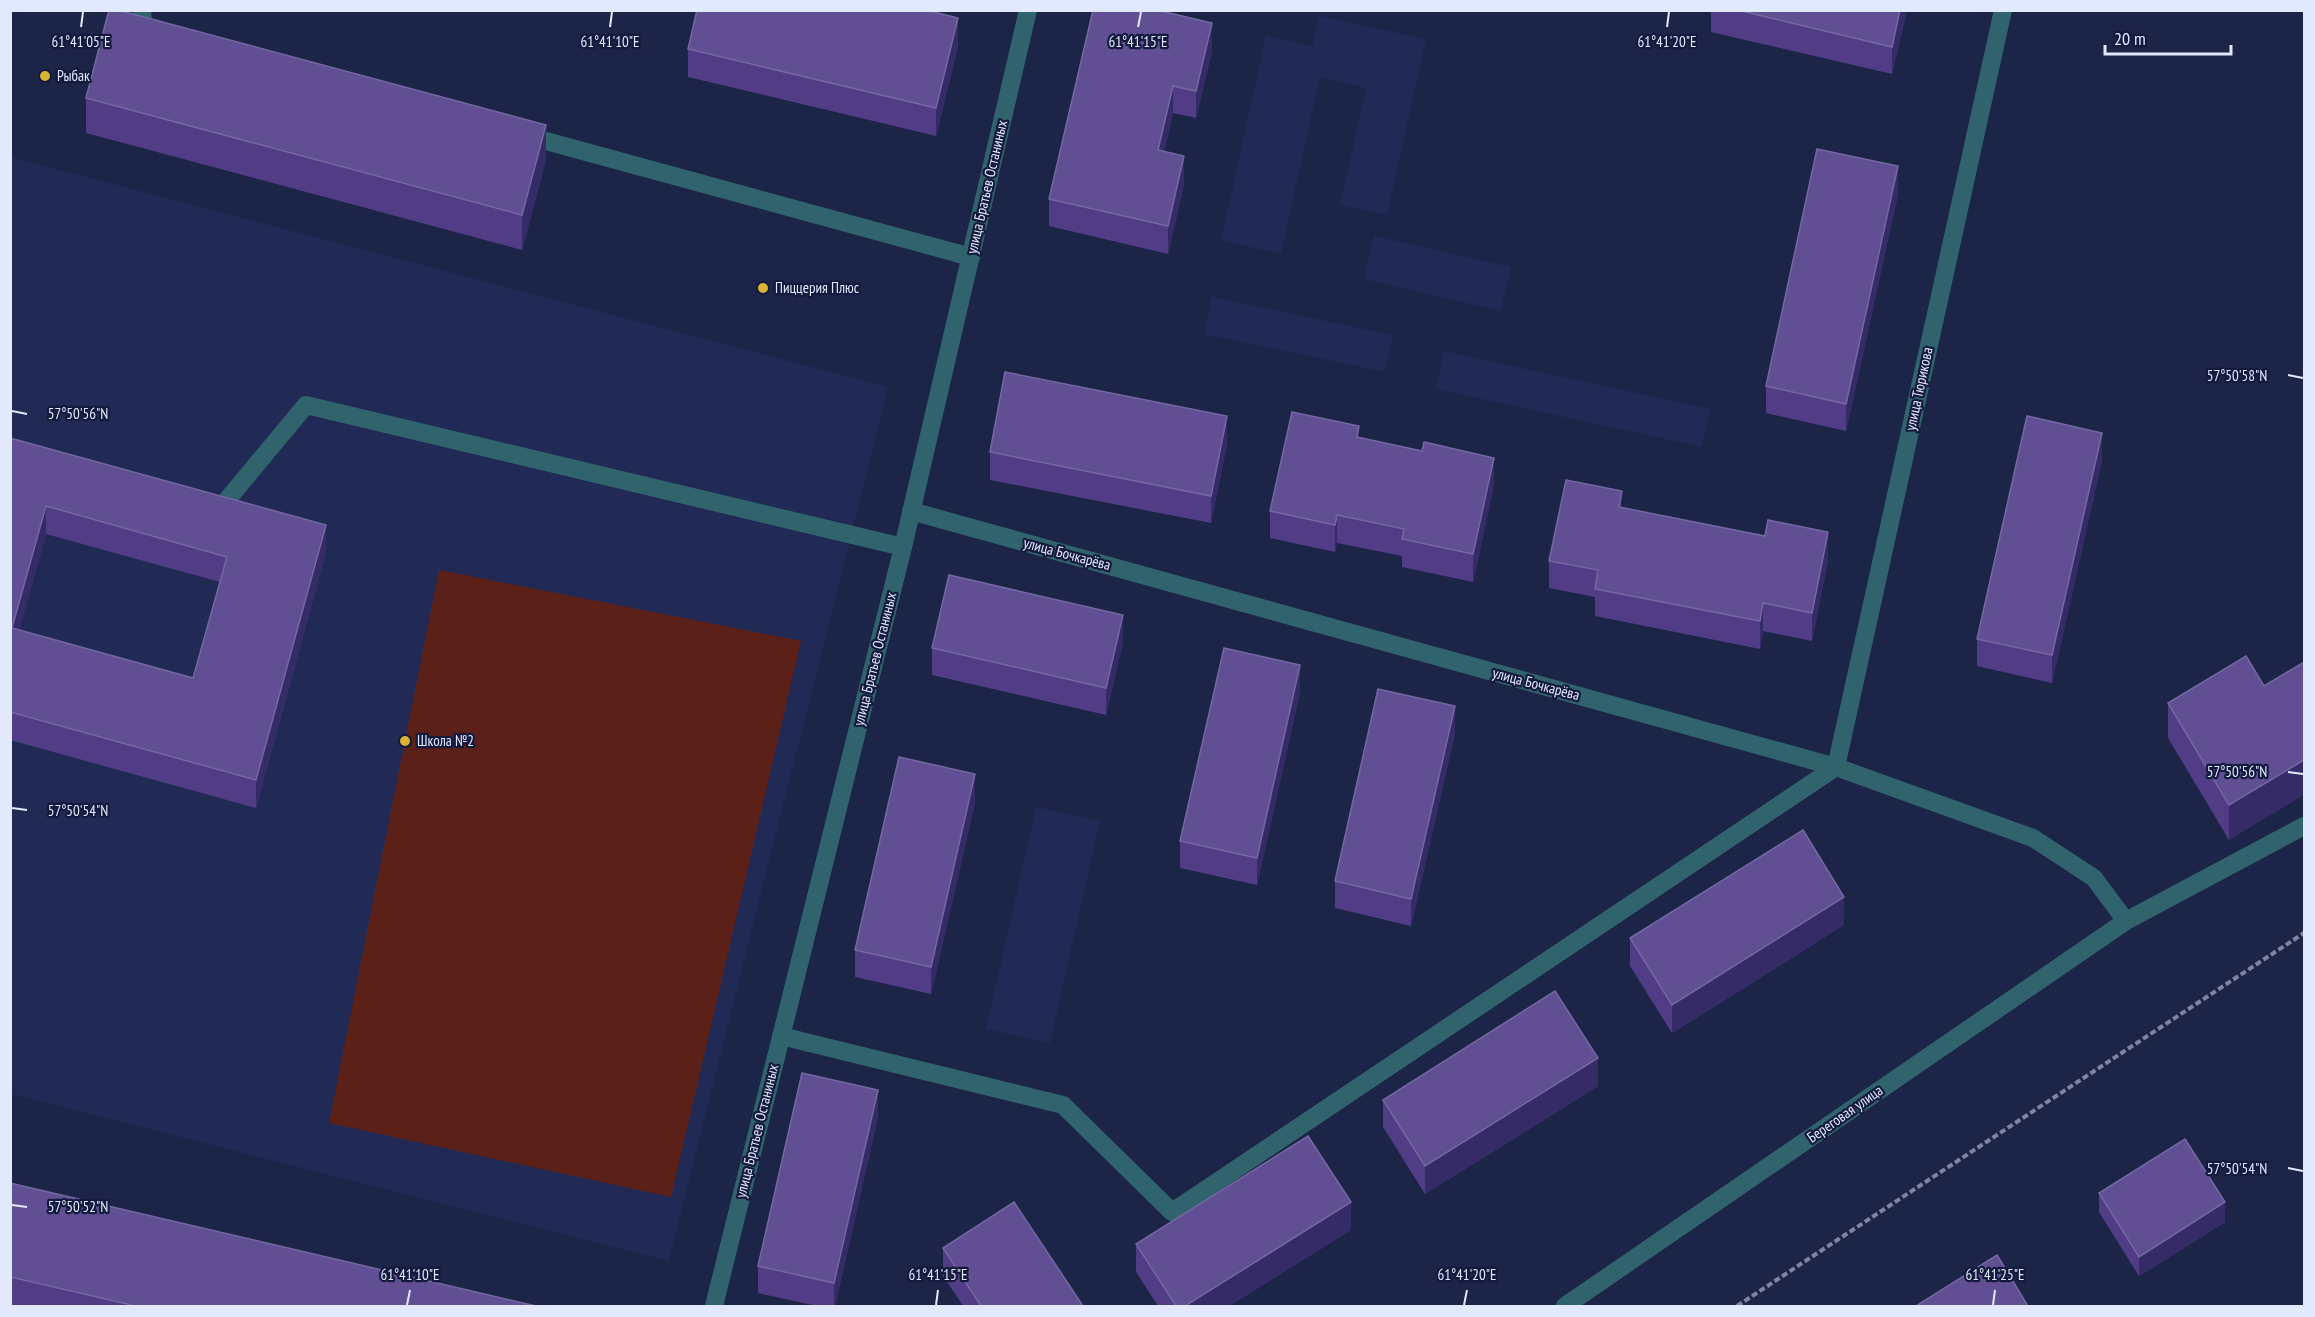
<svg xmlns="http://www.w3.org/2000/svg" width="2315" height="1317" font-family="'PT Sans Narrow',sans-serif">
	<rect width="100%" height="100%" fill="#1c2448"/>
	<g fill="#212a55">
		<path d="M1319,16l107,23 -39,176 -47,-10 26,-117 -46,-11 -39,177 -60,-14 45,-204 46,10z"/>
		<path d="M10,157l878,230 -219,874 -658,-167z"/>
		<path d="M1374,236l137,31 -10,44 -137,-32z"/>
		<path d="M1212,297l181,38 -8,37 -181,-38z"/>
		<path d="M1444,351l266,58 -8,38 -266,-58z"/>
		<path d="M1036,807l64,14 -50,222 -64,-14z"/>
	</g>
	<path fill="#5b2118" d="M439,570l362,71 -130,556 -342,-74z"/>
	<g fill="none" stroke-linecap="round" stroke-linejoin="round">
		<path stroke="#7e85a1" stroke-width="4" stroke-dasharray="6 3" stroke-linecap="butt" d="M1737,1306l567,-373"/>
		<g stroke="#31636c" stroke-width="18">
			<path d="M142,10l2,22 9,2"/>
			<path d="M524,135l447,122"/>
			<path d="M222,506l84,-101 597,142"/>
			<path d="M911,511l925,256 197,71 61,40 32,43"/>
			<path d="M781,1036l282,69 109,107 664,-445 167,-757"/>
			<path d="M714,1306l189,-759 125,-537"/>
			<path d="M1565,1306l561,-385 178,-95"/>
		</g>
	</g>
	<g fill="#503d85" fill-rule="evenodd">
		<path d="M1093,10l119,41 -16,67 -23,-5 -9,39 20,32 -16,70 -119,-28v-27z"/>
		<path d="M1711,10h196l-15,64 -181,-42z"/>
		<path d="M958,46l-22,90 -248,-59v-28z"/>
		<path d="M86,98l460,62 -24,90 -436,-117z"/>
		<path d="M1898,194l-52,237 -80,-18v-27z"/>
		<path d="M10,438l316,114 -70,256 -246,-68zM46,534l174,48 -27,96 -174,-48z"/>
		<path d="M1359,438l135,47 -21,97 -71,-15v-11l-65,-13 -2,9 -65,-14v-27z"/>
		<path d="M1227,444l-16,79 -221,-43v-28z"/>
		<path d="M2102,460l-50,223 -75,-17v-27z"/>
		<path d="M1622,507l206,53 -16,81 -49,-10 -3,18 -165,-33v-19l-46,-9v-27z"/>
		<path d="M1123,642l-17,73 -174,-40v-27z"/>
		<path d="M2264,686l-35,154 -61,-102v-35z"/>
		<path d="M1300,692l-43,193 -77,-17v-27z"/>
		<path d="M1455,733l-44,193 -76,-18v-27z"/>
		<path d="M975,802l-44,192 -76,-17v-27z"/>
		<path d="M1844,925l-172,108 -42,-67v-28z"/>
		<path d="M1598,1086l-173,108 -42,-67v-27z"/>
		<path d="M878,1117l-43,189h-18l-59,-13v-27z"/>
		<path d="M10,1183l526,123h-526z"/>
		<path d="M2099,1193l126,29 -86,54 -40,-64z"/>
		<path d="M1351,1230l-122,76h-71l-22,-34v-28z"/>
		<path d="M943,1248l140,58h-120l-20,-30z"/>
	</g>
	<g fill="#352b67">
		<path d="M1900,10h7l-15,64v-27z"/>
		<path d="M958,18v28l-22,90v-28z"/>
		<path d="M1212,23v28l-16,67v-27z"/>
		<path d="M1173,86v27l-15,65v-28z"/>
		<path d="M546,125v35l-24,90v-35z"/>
		<path d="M1184,156v28l-16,70v-28z"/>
		<path d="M1898,166v28l-52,237v-27z"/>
		<path d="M1227,416v28l-16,79v-27z"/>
		<path d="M2102,433v27l-50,223v-28z"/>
		<path d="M1494,458v27l-21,97v-28z"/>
		<path d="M1622,491v27l-3,-11z"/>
		<path d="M46,506v28l-34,121v-27z"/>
		<path d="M1337,515v28l-2,9v-27z"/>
		<path d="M326,525v27l-70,256v-28z"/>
		<path d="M1828,532v28l-16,81v-28z"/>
		<path d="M1763,603v28l-3,18v-28z"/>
		<path d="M1123,615v27l-17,73v-27z"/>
		<path d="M1300,665v27l-43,193v-27z"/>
		<path d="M1455,706v27l-44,193v-27z"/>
		<path d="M2304,760v35l-75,45v-35z"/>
		<path d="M975,774v28l-44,192v-27z"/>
		<path d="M1844,897v28l-172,108v-28z"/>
		<path d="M1598,1058v28l-173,108v-28z"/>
		<path d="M878,1090v27l-43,189h-1v-23z"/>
		<path d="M1351,1202v28l-122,76h-44z"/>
		<path d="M2225,1202v20l-86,54v-19z"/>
	</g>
	<g fill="#604f92" stroke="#7468a3" stroke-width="1.5" fill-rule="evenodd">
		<path d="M109,10h9l428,115 -24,90 -436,-117z"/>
		<path d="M697,10h229l32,8 -22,90 -248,-59z"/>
		<path d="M1093,10h64l55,13 -16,68 -23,-5 -15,64 26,6 -16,70 -119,-27z"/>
		<path d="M1737,10h163l-8,37z"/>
		<path d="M1817,149l81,17 -52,238 -80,-18z"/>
		<path d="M1005,372l222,44 -16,80 -221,-44z"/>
		<path d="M1292,412l67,14 -2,11 65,14 2,-9 70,16 -21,96 -71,-15 2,-10 -67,-14 -2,10 -65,-14z"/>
		<path d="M2027,416l75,17 -50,222 -75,-16z"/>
		<path d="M10,438l316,87 -70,255 -246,-68zM46,506l181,51 -34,121 -181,-50z"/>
		<path d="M1566,480l56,11 -3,16 146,29 3,-16 60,12 -16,81 -49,-10 -3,18 -165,-32 3,-19 -49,-9z"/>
		<path d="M949,575l174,40 -17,73 -174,-40z"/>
		<path d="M1224,648l76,17 -43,193 -77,-17z"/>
		<path d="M2246,656l18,30 40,-24v98l-75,45 -61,-102z"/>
		<path d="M1378,689l77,17 -44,193 -76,-18z"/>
		<path d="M899,757l76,17 -44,193 -76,-17z"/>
		<path d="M1803,830l41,67 -172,108 -42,-67z"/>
		<path d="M1555,991l43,67 -173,108 -42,-66z"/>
		<path d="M802,1073l76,17 -44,193 -76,-17z"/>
		<path d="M1308,1136l43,66 -166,104h-9l-40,-62z"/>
		<path d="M2185,1139l40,63 -86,55 -40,-64z"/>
		<path d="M10,1183l526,123h-400l-126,-29z"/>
		<path d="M1014,1202l69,104h-102l-38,-58z"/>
		<path d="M1997,1255l31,51h-112z"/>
	</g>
	<path fill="none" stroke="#e3e9fd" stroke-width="2" d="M81,27l2,-15M610,27l2,-15M1138,27l3,-15M1667,27l2,-15M2288,375l15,3M12,411l15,3M2288,772l15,2M12,808l15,2M2288,1168l15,3M12,1205l15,2M407,1305l3,-15M936,1305l2,-15M1464,1305l3,-15M1993,1305l2,-15"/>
	<g fill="#d9b334" stroke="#131a3d" stroke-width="2">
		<circle cx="45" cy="76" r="6"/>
		<circle cx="763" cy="288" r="6"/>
		<circle cx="405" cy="741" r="6"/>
	</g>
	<g text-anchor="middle" stroke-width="4.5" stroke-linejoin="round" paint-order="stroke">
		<g font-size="15" fill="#e3e9fd" stroke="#131a3d" text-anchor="start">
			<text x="57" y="81">Рыбак</text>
			<text x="775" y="293">Пиццерия Плюс</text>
			<text x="417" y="746">Школа №2</text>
		</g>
		<g font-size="15" fill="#e3e9fd" stroke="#131a3d">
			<text transform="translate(987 187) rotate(-77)" y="5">улица Братьев Останиных</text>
			<text transform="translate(1919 389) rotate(-78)" y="5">улица Тюрикова</text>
			<text transform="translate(1067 554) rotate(15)" y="5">улица Бочкарёва</text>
			<text transform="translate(875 659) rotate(-76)" y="5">улица Братьев Останиных</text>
			<text transform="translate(1536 684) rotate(15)" y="5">улица Бочкарёва</text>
			<text transform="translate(1845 1114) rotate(-35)" y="5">Береговая улица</text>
			<text transform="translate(757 1131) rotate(-76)" y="5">улица Братьев Останиных</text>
		</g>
	</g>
	<g font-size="15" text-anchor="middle" fill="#e3e9fd" stroke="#131a3d" stroke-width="4.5" stroke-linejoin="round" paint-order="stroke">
		<text x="81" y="47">61°41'05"E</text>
		<text x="1138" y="47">61°41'15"E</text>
		<text x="610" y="47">61°41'10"E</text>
		<text x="1667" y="47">61°41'20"E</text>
		<text x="2237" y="381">57°50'58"N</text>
		<text x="78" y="419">57°50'56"N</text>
		<text x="2237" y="777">57°50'56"N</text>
		<text x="78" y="816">57°50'54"N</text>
		<text x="2237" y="1174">57°50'54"N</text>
		<text x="78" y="1212">57°50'52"N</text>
		<text x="410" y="1280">61°41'10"E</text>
		<text x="938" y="1280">61°41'15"E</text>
		<text x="1467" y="1280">61°41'20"E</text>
		<text x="1995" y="1280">61°41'25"E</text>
	</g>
	<rect width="2315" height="1317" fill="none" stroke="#e3e9fd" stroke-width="24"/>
	<path d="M2105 45v9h126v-9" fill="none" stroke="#e3e9fd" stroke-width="3"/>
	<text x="2114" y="45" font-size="18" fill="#e3e9fd" stroke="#131a3d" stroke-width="4.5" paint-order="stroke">20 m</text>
</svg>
